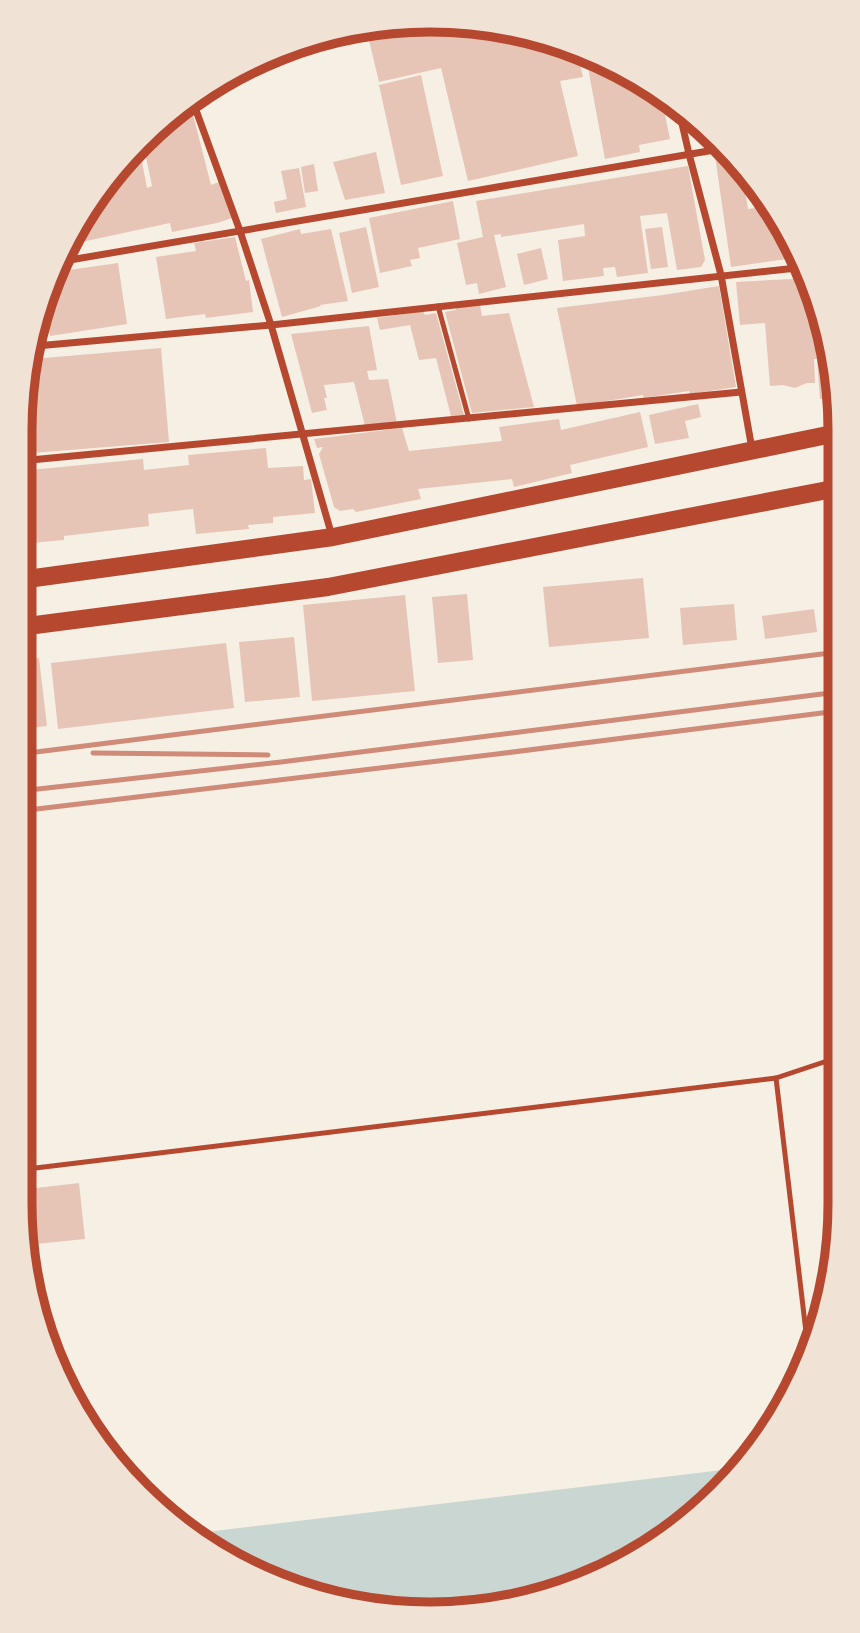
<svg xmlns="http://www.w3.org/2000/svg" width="860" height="1633" font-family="'Space Grotesk',sans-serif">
	<rect width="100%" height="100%" fill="#f6efe4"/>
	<path fill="#c9d6d2" d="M739,1468l-19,26 -109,78 -154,41 -133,-13 -122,-55 -12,-11z"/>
	<g fill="#e6c5b7">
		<path d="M457,20l120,32 6,25 -23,4 18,75 -110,25 -27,-113 -62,14 -11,-46 41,-10z"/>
		<path d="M580,53l30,8 -27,5z"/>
		<path d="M614,63l55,37 2,14 -6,1 5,24 -31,6 1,7 -35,7 -17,-91z"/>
		<path d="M421,75l22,101 -42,9 -22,-100z"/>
		<path d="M190,103l21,82 8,-3 13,36 -15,5 -45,9 -2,-9 -107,23 56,-72 9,-2 -2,-7 16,-3 5,26 5,-2 -9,-43 2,-3 12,-3 -2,-11 4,-5z"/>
		<path d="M376,152l9,41 -40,7 -12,-38z"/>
		<path d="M731,153l10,11 7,45 23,-3 30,51 -70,10 -16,-111z"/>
		<path d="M314,164l4,27 -13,2 -4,-26z"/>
		<path d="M688,166l17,94 -4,7 -24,3 -10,-57 -27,3 8,57 -31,4 -2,-10 -12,1 1,8 -41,5 -5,-41 27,-4 -1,-12 -83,13v-3l-7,1 12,52 -27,7 -2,-11 -11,2 -9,-42 26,-6 -7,-36z"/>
		<path d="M299,168l7,39 -30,6 -2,-11 13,-3 -6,-28z"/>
		<path d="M453,201l7,38 -42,9 2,10 -10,2 2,6 -32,7 -11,-55z"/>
		<path d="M366,227l13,60 -27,6 -13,-60z"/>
		<path d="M662,227l6,40 -17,2 -6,-40z"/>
		<path d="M300,229l1,5 30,-5 17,72 -28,4 1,1 -39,11 -21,-78z"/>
		<path d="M235,237l11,44 3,-1 4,32 -47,6 -1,-4 -39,5 -10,-62 40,-6 -2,-8z"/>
		<path d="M541,248l7,31 -24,6 -7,-31z"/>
		<path d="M118,263l9,61 -77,12 -4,-29 9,-35z"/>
		<path d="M811,278l26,98v22l-17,1 -3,-40h-3l1,24h-8l-12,5 -12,-3 -13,1 -5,-63 -25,2 -4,-43z"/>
		<path d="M719,286l17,101 -46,7 -1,-3 -45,7 -1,-3 -66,11 -20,-98 106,-13z"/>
		<path d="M480,305l2,11 27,-3 25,94 -62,6 -27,-101 11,-2v-2z"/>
		<path d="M423,311l2,4 11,-2 28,102 -13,1 -15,-58 -17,2 -9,-35 -30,5 -3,-12z"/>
		<path d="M369,326l8,44 -10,1 2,9 19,-1 9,44 -32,3 -11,-44 -30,3 3,13h-3l3,12 -15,3 -21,-79z"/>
		<path d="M161,348l8,94 -149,12v-50l12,-45z"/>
		<path d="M698,404l3,13 -16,4 4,17 -34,6 -6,-29z"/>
		<path d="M640,412l8,35 -78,18 2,8 -58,14 -2,-8 -94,10 3,10 -65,13 -3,-3 -13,2 -6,-4 -15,-53 4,-7 -6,1 -3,-9 88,-11 7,23 93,-10 -3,-14 60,-8 2,11z"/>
		<path d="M266,448l2,20 35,-2 1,14 7,-1 4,34 -42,4v6l-25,2 1,4 -53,5 -3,-25 -45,5 1,12 -85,10v4l-44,4v-73l123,-12 1,11 45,-5 -1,-10z"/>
		<path d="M643,578l6,60 -100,9 -6,-60z"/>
		<path d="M467,594l6,66 -35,3 -6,-66z"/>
		<path d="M405,595l10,96 -103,10 -9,-96z"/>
		<path d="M734,604l3,36 -54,5 -3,-37z"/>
		<path d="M814,609l3,23 -52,7 -3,-23z"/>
		<path d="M294,637l6,60 -55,5 -6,-60z"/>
		<path d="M226,643l8,65 -176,21 -7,-66z"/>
		<path d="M39,658l8,68 -27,3v-69z"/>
		<path d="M79,1183l6,56 -59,6 -7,-42v-13z"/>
	</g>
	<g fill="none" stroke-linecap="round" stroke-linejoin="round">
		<g stroke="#b5482f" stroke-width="5">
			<path d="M438,306l31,113"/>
			<path d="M776,1078l32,271"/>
			<path d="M19,1170l757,-92 63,-21"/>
		</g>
		<g stroke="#b5482f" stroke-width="7">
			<path d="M273,56l32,-6 65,-18"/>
			<path d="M193,102l47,129 31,94 61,211"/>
			<path d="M678,106l11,48 32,121 31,174"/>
			<path d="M58,262l668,-114"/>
			<path d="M36,346l235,-21 535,-58"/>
			<path d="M20,461l721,-69"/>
		</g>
		<g stroke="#b5482f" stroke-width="18">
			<path d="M20,580l313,-43 504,-104"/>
			<path d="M20,627l308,-40 510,-99"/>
		</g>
		<g stroke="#cf8b77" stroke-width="5">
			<path d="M93,753l175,2"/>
			<path d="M20,754l818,-102"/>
			<path d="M20,791l261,-29 557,-70"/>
			<path d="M20,811l477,-57 341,-43"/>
		</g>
	</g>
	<path d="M0 0H860V1633H0ZM430 32H430A398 398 0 0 1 828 430V1204A398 398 0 0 1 430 1602H430A398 398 0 0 1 32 1204V430A398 398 0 0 1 430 32Z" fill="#f1e2d6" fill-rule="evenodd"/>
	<path fill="none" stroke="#b5482f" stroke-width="9" d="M430 32H430A398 398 0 0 1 828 430V1204A398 398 0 0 1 430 1602H430A398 398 0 0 1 32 1204V430A398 398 0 0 1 430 32Z"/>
</svg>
